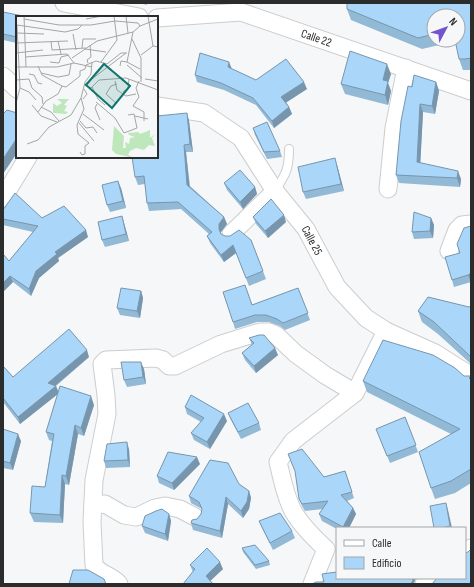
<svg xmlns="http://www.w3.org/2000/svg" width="474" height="587" font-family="'Sofia Sans Condensed',sans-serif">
	<rect width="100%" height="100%" fill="#f5f7f8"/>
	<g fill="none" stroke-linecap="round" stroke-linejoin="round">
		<defs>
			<path id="service" d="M275,191c11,-17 14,-22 14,-42"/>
			<g id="minor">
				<path d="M64,3l75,14"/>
				<path id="s1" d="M157,18l84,-6 230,79"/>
				<path d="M3,76l14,13"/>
				<path id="s2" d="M157,106l47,7 37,25 34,53 31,38 31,58 29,31 20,13 49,22 30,19 6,6"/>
				<path d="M388,189l6,-61 12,-60"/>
				<path d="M3,198l25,-41"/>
				<path d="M231,234l44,-43"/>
				<path d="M449,251l8,-21 5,-5 9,-1"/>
				<path d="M93,505l12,-1 19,11 12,2 19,-9 10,-2 15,3 15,8"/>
				<path d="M465,553l6,-5"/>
				<path d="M119,584c-7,-9 -19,-9 -25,-19l-2,-43 2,-42 13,-66 -1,-19 -4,-31 4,-4 50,-2 7,2 6,6h6l46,-22 39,-12h9l7,3 20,19 29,21 30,18"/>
				<path d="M312,584l14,-35c-12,-11 -25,-24 -33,-38 -8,-15 -11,-33 -15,-49l15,-21 62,-48 31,-62"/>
				<path d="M424,584l5,-6"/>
			</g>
		</defs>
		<use href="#service" stroke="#cccdce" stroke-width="10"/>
		<use href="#minor" stroke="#cccdce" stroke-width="19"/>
		<use href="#service" stroke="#fff" stroke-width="8"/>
		<use href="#minor" stroke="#fff" stroke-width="17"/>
	</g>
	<g fill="#92b9d6">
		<path d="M139,3h8v2z"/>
		<path d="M471,3v67h-8l-4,-11 -1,-43h-24v24h14v3l-26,6 -71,-29 -4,-11z"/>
		<path d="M3,12l14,5v26l-14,-3z"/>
		<path d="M232,69l24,11 51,9 -21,13 3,5 3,7 -18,14 -18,-23 -32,-15 -27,-8 -2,-7z"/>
		<path d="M391,74l-3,9 3,8 -3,14 -43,-11 -4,-10z"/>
		<path d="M436,82l3,9 -4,23 -12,-2 -3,51 41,16 -1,8 -61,-4 -3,-8 16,-88z"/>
		<path d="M187,113l2,8 4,31h-7l4,34 34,31 3,7 -6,8v2l4,2 26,4 15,39 -17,7 -13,-33 -12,9 -14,-19 -3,-7 2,-2 -28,-25 -32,2 -2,-8 -2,-19 -7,1 -3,-8z"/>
		<path d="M253,128l27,23 2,6 -15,2 -12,-24z"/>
		<path d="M337,165l7,26 -38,8 -3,-7z"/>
		<path d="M224,183l31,4 2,7 -14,15 -16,-19z"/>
		<path d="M121,188l5,20 -16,4 -3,-7z"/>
		<path d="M3,210l39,8 46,19 -30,21 1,3 -20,17 -8,18 -18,-14 -10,10 6,-31 24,-29 -30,-7z"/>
		<path d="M122,216l2,7 5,18 -24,6 -3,-7z"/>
		<path d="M253,217l33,5 -18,16 -12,-14z"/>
		<path d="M431,218l3,7 -1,13 -19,1 -2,-7z"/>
		<path d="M471,226v56l-17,5 -2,-7 8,-27z"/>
		<path d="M245,285l7,20 46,-17 12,32 -25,10 -5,-4 -11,-4h-12l-22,7 -2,-7z"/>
		<path d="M141,291l2,7 -3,20 -20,-3 -3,-7z"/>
		<path d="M471,306v58l-33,-30 -16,-12 -4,-11 51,-4z"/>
		<path d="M249,338l29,17 -22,18 -11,-13 -3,-7 10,-8z"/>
		<path d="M89,357l-33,29 2,6 36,13 -10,31 -6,-2 -9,51 -4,-1 -2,39 -29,-1 -4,-9 15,-26 7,-46 -3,-1 -3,-8 12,-38 -38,30 -17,-22v-36l10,11z"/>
		<path d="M144,369l2,15 -19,3 -3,-7z"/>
		<path d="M471,376v107l-16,10 -20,6 -4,-11 20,-54 -84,-42 -4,-11z"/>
		<path d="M185,407l42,14 -17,28 -16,-9 -3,-7 10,-11 -14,-8z"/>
		<path d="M228,413l31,10 2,7 -20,9 -10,-19z"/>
		<path d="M405,417l13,35 -28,11 -11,-27z"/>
		<path d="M3,429l18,12 -8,29 -10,-2z"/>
		<path d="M129,449l1,18 -24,1 -2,-7z"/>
		<path d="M200,464l-26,26 -15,-7 -2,-7z"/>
		<path d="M345,471l9,27 -7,3 6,7 3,6 -7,14h-12v1l-15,-8 -3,-7 4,-5 -18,2 -3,-5 -3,-7 25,-22z"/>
		<path d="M239,484l10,7 2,7 -2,11 -6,9 -15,-14 -6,34 -29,-8 -2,-7 6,-4 4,-5 1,-4v-1l-11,-6 -2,-7z"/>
		<path d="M169,514l2,7 -3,20 -23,-8 -3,-7z"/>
		<path d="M259,521l33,10 3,7 -22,12 -11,-22z"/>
		<path d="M242,548l27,13 1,4 -14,4 -13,-17z"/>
		<path d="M190,565l33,4 -13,12 -17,-9z"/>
	</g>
	<g fill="#7796ae">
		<path d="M229,62l3,7 -4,-2z"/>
		<path d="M387,64l4,10 -3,9 3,8 -3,14 -3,-10 -2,-15z"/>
		<path d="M304,82l3,7 -23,15 -3,-7z"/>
		<path d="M436,82l3,9 -4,23 -3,-8z"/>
		<path d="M420,104l3,8 -3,58 -3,-8z"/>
		<path d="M289,107l3,7 -18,14 -2,-7z"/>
		<path d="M187,113l2,8 4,31 -3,-8z"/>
		<path d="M17,138v15l-14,21v-15z"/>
		<path d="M184,145l2,7 4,40 -3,-7z"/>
		<path d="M335,158l2,7 7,26 -3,-7z"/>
		<path d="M458,171l3,8 -1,8 -3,-9z"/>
		<path d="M118,181l3,7 5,20 -3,-7z"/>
		<path d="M255,187l2,7 -14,15 -3,-7z"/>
		<path d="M284,215l2,7 -18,16 -3,-7z"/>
		<path d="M122,216l2,7 5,18 -3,-7z"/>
		<path d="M224,217l3,7 -6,8v5l-2,-8v-5z"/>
		<path d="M431,218l3,7 -1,13 -3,-7z"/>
		<path d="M86,230l2,7 -30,21 1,3 -20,17 -8,18 -2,-7 7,-18 19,-19z"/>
		<path d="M233,245l3,8 -12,9 -3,-7z"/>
		<path d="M471,273v9l-3,-7z"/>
		<path d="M10,276l3,6 -10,10v-9z"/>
		<path d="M141,291l2,7 -3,20 -3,-7z"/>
		<path d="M275,348l3,7 -22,18 -2,-7z"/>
		<path d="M87,350l2,7 -39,33 -2,-7z"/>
		<path d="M141,362l3,7 2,15 -3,-7z"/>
		<path d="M56,386l3,7 -39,31 -2,-7z"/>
		<path d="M91,396l3,9 -10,31 -3,-8z"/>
		<path d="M224,414l3,7 -17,28 -3,-7z"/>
		<path d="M75,425l3,9 -9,51 -3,-9z"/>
		<path d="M18,434l3,7 -8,29 -3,-7z"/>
		<path d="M127,442l2,7 1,18 -2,-7z"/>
		<path d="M197,457l3,7 -26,26 -2,-7z"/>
		<path d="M62,475l3,9 -2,39 -3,-8z"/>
		<path d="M249,491l2,7 -2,11 -6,9 -2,-7z"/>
		<path d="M226,497l2,7 -6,34 -2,-7z"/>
		<path d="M446,503l2,7 4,18h-1l-1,-2z"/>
		<path d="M353,508l3,6 -7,14h-5l-1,-1z"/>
		<path d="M169,514l2,7 -3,20 -3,-7z"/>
		<path d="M220,562l3,7 -15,14 -2,-7z"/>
		<path d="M412,578h4l-2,5v1h-4z"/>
	</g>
	<g fill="#aad7f9" stroke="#7796ae">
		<path d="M347,3h124v55l-6,1h-6l-4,-19h3v-24h-9l-2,-6 -1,6h-12v18l-16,4 -71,-29z"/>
		<path d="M3,12l25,5h-11v20l-14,-3z"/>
		<path d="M350,51l37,13 -4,16 5,1 -3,14 -44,-11z"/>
		<path d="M200,53l29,9 -1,5 28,13 30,-21 18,23 -23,15 8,10 -17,14 -19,-23 -32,-15 -26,-8z"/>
		<path d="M414,75l22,7 -4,24 -12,-2 -3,58 41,9 -1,7 -61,-3 5,-54 7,-35 4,1z"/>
		<path d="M7,110l10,3v25l-14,21v-45z"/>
		<path d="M187,113l3,31 -6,1 3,40 37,32 -5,7v5l2,5 4,2h5l9,-6 12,10 12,31 -17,7 -13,-33 -12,10 -14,-19 5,-4 -34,-30 -31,1 -3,-27 -9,1 -3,-20h25v-41z"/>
		<path d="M267,122l13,29 -16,1 -11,-24z"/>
		<path d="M335,158l6,26 -38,8 -5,-25z"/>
		<path d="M240,170l15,17 -15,15 -16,-19z"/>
		<path d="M118,181l5,20 -16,4 -5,-20z"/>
		<path d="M15,193l27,25 22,-12 22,24 -31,22 2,2 -21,17 -7,18 -19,-13 -7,7v-29l6,7 29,-35 -35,-7v-9z"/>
		<path d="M271,199l13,16 -19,16 -12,-14z"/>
		<path d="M414,212l17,6 -1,13 -18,1z"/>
		<path d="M122,216l4,18 -24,6 -4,-18z"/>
		<path d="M471,226v47l-3,2 -16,5 -7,-23 15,-4 -3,-9 7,-16z"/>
		<path d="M245,285l7,20 46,-17 10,25 -25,10 -6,-4 -11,-4h-11l-22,7 -10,-30z"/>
		<path d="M121,288l20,3 -4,20 -20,-3z"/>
		<path d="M428,297l41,10 2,-1v51l-37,-35 -16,-11z"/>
		<path d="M69,329l18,21 -39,33 8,3 -38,31 -15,-19v-32l10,11z"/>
		<path d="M259,335h5l11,13 -21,18 -12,-13 12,-10 -5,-5z"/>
		<path d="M383,340l50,15 22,13 9,8h7l-2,2 2,2v89l-20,12 -20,7 -12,-36 41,-23 -97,-48z"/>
		<path d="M121,362h20l2,15 -19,3z"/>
		<path d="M60,386l31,10 -10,32 -6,-3 -9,51 -4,-1 -2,40 -30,-2 2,-27 13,1 9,-53 -8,-2z"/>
		<path d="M191,395l33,19 -17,28 -16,-9 13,-15 -19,-11z"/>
		<path d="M248,403l11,20 -21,9 -10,-19z"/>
		<path d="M405,417l11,28 -29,11 -11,-27z"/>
		<path d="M3,429l15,5 -8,29 -7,-2z"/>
		<path d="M127,442l1,18 -24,1 3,-17z"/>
		<path d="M302,449l22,28 21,-6 7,21 -11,3 12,13 -10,19 -24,-13 9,-13 -26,3 -3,-5 -4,-28 -7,-17z"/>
		<path d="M168,452l29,5 -25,26 -15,-7z"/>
		<path d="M210,460l18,3 11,21 10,7 -2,11 -6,9 -15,-14 -6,34 -29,-8 1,-3 5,-1 4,-5 1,-5 -3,-7 -10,-6z"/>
		<path d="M446,503l4,23 -8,2h-8l-4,-22z"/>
		<path d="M162,509l7,5 -4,20 -23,-8 3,-10 11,-5z"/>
		<path d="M280,513l12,18 -22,12 -11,-22z"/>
		<path d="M255,545l14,16 -14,4 -13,-17z"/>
		<path d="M207,548l13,14 -14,14 7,8h-30l12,-15 -5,-4z"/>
		<path d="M471,549v35h-39l5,-6h28v-25l3,-1z"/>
		<path d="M73,570h15l16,9 2,5h-37z"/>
		<path d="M337,572v6h75l1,3 -3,3h-98l4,-2h8l-2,-8z"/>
	</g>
	<g text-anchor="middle" stroke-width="3" stroke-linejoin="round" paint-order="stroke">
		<g font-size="12" fill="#2b2c2c" stroke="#f5f7f8">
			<text dy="4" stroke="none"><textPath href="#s1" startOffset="164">Calle 22</textPath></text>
			<text dy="4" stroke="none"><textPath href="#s2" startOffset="217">Calle 25</textPath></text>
		</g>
	</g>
	<g transform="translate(16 16)">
		<rect width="142" height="142" fill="#f5f7f8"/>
		<path d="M41,83h12l-5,6 3,1 -3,5 4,1 -2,2 -13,-1v-10l4,3 5,-3zM98,110l10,10 -1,12h3l-1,-6 4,2 1,-6 5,-1 -6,-2 -1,-2 10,-1 2,2 10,-4v8l5,-4 -3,4 3,8 -6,-1 -5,5 -8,-2 -6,3 -2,4 6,3 -18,-4 -4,-4z" fill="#bfe7bc"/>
		<path fill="none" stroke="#a4a6a6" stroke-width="1" d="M3,0h5l2,51M21,0h23M110,0l2,17M132,0l5,30M8,3l35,6h32l24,-4 23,2 2,3M70,3l16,-3M1,17l27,1M57,18l3,16M116,23l9,19v24M35,25l1,9 34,-2M42,25l3,13M0,27l52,-2M66,32l1,-9h13M69,33l21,3M0,37l27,-3M125,39l12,-9 5,1M9,41l42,-3 7,9M56,42l25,-17 36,-9 7,-6 18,-7M34,46l9,1 2,-6 8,-2M85,46l16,-22 -3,-24M111,46l6,-30M72,47l-1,-3 4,-3 -1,-12M111,49l15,13M22,50l4,9 20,11M104,50l1,-5 6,1 13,7M0,51h41l17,-4 18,4M25,57l17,4 11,-2 2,-11M13,58l5,1 4,8 4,1M129,63l13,2M0,64l13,-1 3,9 10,9 1,7M99,65l2,9 9,6 10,-2M123,65l-3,7 3,9 -6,9 11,6v9M68,69l7,3 8,-8 27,-2 32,12M68,69l42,-32M76,71l6,12 7,6M4,72l9,4 7,8M107,76l5,-4 1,-9M67,83l4,-5 -3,-5M80,86l19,16 9,15 13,-5 -3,-14 -6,1M0,87l4,-15 -3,-63 48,7 13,-3 4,-4M81,88l-2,4 5,12M101,88l-11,-10 5,-8 6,-2M16,89l9,11 16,6M25,91l10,5 8,9M22,96l8,-11 12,-7 4,-8 4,1 14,-11v-5l5,-2 1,-4 10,-4 11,3 14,-11h6M67,98l21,16M119,100l13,3M64,105l6,7 7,-1 4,6M63,107l15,18M11,128l11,-4 11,-13 22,-12 10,-17 4,-16 6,-8 1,-12M64,136l2,3 3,-1v-8l4,-3 -11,-9 -1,-9 7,-16 -3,-11"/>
		<path fill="#0f766e" fill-opacity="0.15" stroke="#0f766e" stroke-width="2" d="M88,48l26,22 -18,22 -26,-23z"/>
		<rect width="142" height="142" fill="none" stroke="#2b2c2c" stroke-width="2"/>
	</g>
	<rect width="474" height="587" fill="none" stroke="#2b2c2c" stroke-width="8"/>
	<rect x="336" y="527" width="130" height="52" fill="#f5f7f8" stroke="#a4a6a6"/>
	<rect x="344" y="540" width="20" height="6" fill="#ffffff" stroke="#a4a6a6"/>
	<text x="372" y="547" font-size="12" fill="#2b2c2c">Calle</text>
	<rect x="344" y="557" width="20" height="12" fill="#aad7f9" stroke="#a4a6a6"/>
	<text x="372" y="567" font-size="12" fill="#2b2c2c">Edificio</text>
	<g transform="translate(446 28) rotate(49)"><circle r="19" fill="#f5f7f8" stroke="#a4a6a6"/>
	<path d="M0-3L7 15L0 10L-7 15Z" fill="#7254ce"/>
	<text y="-6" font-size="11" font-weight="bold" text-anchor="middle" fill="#2b2c2c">N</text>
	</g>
</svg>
